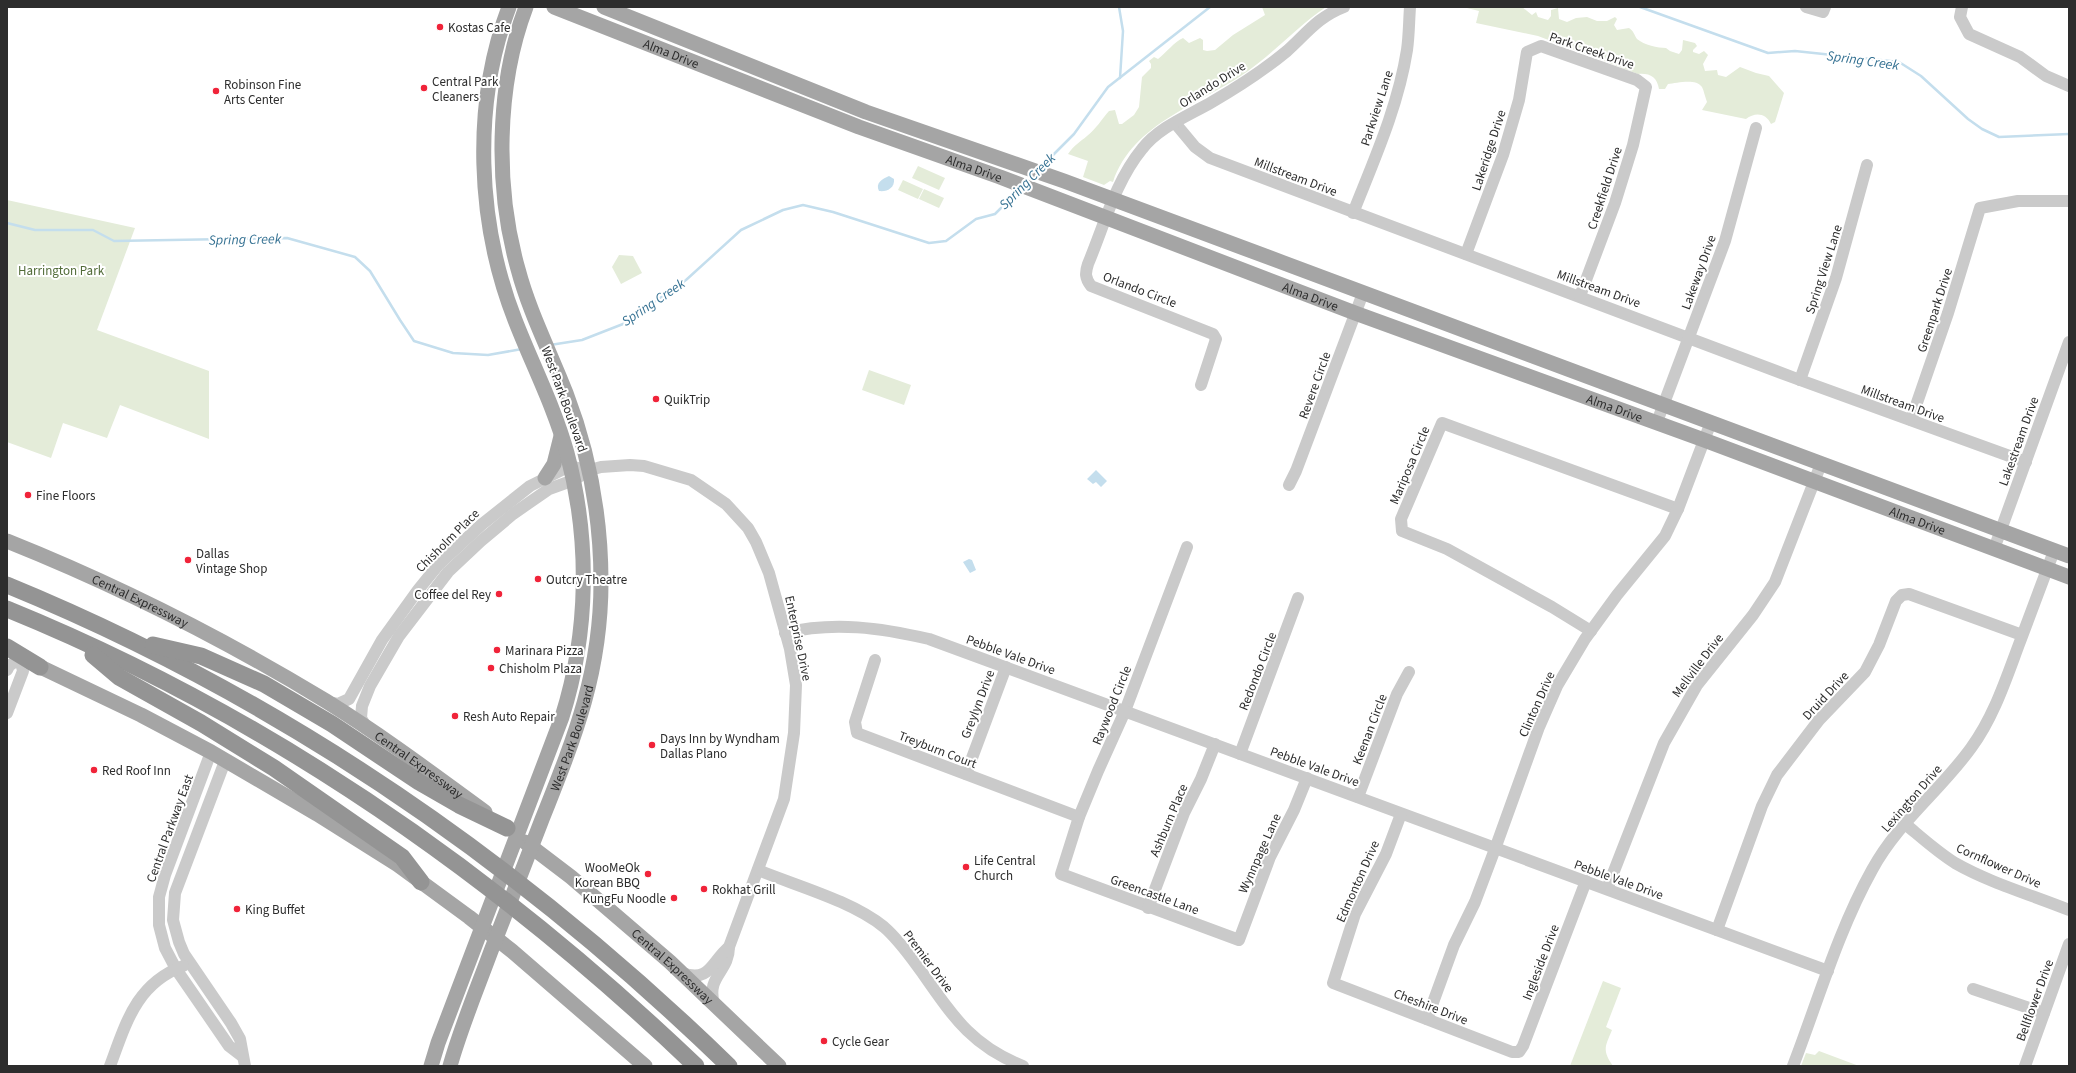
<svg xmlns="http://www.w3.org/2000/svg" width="2076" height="1073" font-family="'Source Sans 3',sans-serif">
	<rect width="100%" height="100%" fill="#fff"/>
	<g fill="#e4ecd9">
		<path d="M1262,7h64c-28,19 -50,44 -78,64 -46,33 -115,51 -135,111l-3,-1 -6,4 -21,-8 5,-16 -20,-7c6,-9 12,-12 19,-18 9,-7 15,-17 22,-25l6,-1 4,14h3l12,-9 5,-8 3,-30 9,-9v-4l-2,-3 5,-4 4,2c9,-7 16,-17 25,-21l6,5 11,-5 3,2v10l4,1 8,-1 18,-15 32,-20z"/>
		<path d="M1463,7h59l10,8 4,-3 2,5 10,3 3,-4v-6l7,-2 1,11 8,3 9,-4 11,-1 10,4h10l8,-4 2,2 -3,6 3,5 12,-2c5,3 5,7 8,11 7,6 21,9 29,9l4,3 9,3 3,-4 1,-10 12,3 2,3 -4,4v2l6,2 5,-3 4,4 -5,9 2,7 12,-1 1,5 8,2 14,-10 16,6 13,3 15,17 -9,29 -4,2c-5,-11 -16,-12 -25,-5l-44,-9 5,-8c-2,-5 -3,-11 -5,-15 -6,-9 -25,-4 -34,-3l-3,5h-6c-2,-12 -9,-16 -21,-15l-100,-38 -62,-13 3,-12z"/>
		<path d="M918,166l27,12 -6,12 -27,-12z"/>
		<path d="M903,180l20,9 -5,10 -20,-9z"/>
		<path d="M924,189l20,9 -5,10 -20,-9z"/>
		<path d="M7,200l128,28 -38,102 112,41v68l-89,-34 -13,33 -44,-15 -12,35 -44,-16z"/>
		<path d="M619,255l14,1 9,17 -21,11 -9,-17z"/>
		<path d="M869,370l42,15 -7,20 -42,-15z"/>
		<path d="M1603,981l18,7 -15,39 6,3c-7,17 -10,20 1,36h-43z"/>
		<path d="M1819,1051l40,15h-58l5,-13 9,2z"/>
	</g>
	<g fill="#c4deed">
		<path d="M889,176l5,3c1,9 -7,13 -15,12 -4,-8 3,-12 10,-15z"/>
		<path d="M1096,470l11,11 -6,6 -5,-5 -3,2 -6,-5z"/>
		<path d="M969,559l3,1 4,10 -6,3 -7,-11z"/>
	</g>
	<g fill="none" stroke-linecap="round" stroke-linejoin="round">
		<g stroke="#c4deed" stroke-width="2.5">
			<path d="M1119,7l4,24 -3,47"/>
			<path d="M1640,7l128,46 27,-2 104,11 22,14 47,43 14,10 17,8 70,-3"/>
			<path d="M1040,168l34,-34 34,-47 102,-80"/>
			<path d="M7,223l28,7h58l21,11 173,-3 68,19 15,14 30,49 14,21 39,12 35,2 34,-6"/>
			<path d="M550,345l32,-5 41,-16 63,-44 55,-50 42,-20 20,-5 30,7 96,31 17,-2 30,-22 19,-5 24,-24"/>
		</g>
		<g stroke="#cacaca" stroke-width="12">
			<path d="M1806,7l17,5 2,-5"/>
			<path d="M1962,7l-2,10 9,17 51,23 26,19 23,10"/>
			<path d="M1175,123l20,24 15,11 590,222 226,82"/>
			<path d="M1353,213c21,-53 45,-106 54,-163 2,-14 2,-29 3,-43"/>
			<path d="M1466,254l37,-99 16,-55 8,-48 14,-6 96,34 9,7 -13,58 -18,58 -35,93"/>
			<path d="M1800,380l36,-102 31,-113"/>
			<path d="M1201,385l15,-46 -3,-5 -122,-48c-6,-8 -6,-13 -3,-22 16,-38 27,-82 54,-115 17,-22 46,-33 70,-47 26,-15 52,-32 75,-51 20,-18 31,-34 57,-44"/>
			<path d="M1911,420l37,-107 32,-105 38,-7h51"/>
			<path d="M1657,422l68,-181 31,-113"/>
			<path d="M1289,485l7,-14 67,-178"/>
			<path d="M1187,547l-62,164 -27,60 -19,46 -18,57 178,66 31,-83 24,-47 13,-32"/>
			<path d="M1994,549l75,-207"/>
			<path d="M1591,631l-39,-24 -105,-58 -45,-18 -1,-12 41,-96 236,86"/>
			<path d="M785,633c49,-12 96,-5 144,6l899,332"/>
			<path d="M875,660l-20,62 2,11 222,84"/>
			<path d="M7,670l2,-4 11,-8 3,13 -16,42"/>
			<path d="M327,702l11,2 11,-5 33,-59 36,-50 21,-26 42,-39 49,-39 40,-20 8,2"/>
			<path d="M366,727l-5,-9 1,-12 8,-20 29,-50 49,-64 33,-31 32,-27 36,-25 25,-9 16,-10 11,-3 29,-2 14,1 47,14 35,24 22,24 8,14 13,31 21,76 6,36 -2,48 -10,66 -55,148c0,25 -23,29 -15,57"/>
			<path d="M211,752l-46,123 -6,22v28l6,23 11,21 53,77 13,10"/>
			<path d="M1240,754l58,-156"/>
			<path d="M225,761l-50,132 -2,27 6,22 5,12 47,69 9,16 5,27"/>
			<path d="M966,774l40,-107"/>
			<path d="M1358,797l39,-103 12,-22"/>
			<path d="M1401,814l-15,40 -31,60 -22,69 179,69h7l4,-6 63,-165"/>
			<path d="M1904,823c17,14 32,28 51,40 35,20 77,32 114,47"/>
			<path d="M758,870c39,16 94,31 126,57 15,13 26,29 37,44 31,44 50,75 102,95"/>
			<path d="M1607,889l57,-146 33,-58 56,-70 22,-33 46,-118"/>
			<path d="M1148,908l36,-95 17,-34 14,-35"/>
			<path d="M1717,930l45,-124 15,-31 42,-55 46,-48 14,-27 17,-44 6,-6 7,-1 113,41"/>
			<path d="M682,973c28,10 29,-11 47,-26"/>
			<path d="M1973,989l71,24"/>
			<path d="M1427,1019l27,-74 21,-43 20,-53 44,-122 18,-41 28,-47 32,-44 48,-59 13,-27 33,-87"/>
			<path d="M110,1066c16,-43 26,-82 73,-100"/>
			<path d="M1793,1066c25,-65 45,-135 79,-196 26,-48 68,-79 99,-122 22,-30 34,-66 47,-101 12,-32 24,-64 36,-96"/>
			<path d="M2025,1066l44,-122"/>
		</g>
		<g stroke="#a5a5a5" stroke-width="15">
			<path id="s1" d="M554,7l305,120 141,50 355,136 349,127 365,137"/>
			<path d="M604,7l262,105 198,69 1005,375"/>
			<path d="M545,478l9,-14 7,-28"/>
			<path id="s2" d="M7,541c110,44 217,98 319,160 55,34 107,73 159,111"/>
			<path d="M30,662l111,53 70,37 106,62 81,51 71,52 43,34 133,115"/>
			<path id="s3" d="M525,842l46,35 99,85 109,104"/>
			<path d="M431,1066l7,-23 124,-326c27,-85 28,-178 5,-264 -13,-47 -35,-89 -52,-133 -38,-97 -43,-215 -6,-313"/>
			<path id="s4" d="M450,1066c11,-39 27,-77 41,-115 17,-43 33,-86 50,-129 33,-83 60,-148 60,-240 0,-64 -12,-129 -35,-189 -16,-41 -37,-82 -48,-124 -23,-81 -22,-183 8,-262"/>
		</g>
		<g stroke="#949494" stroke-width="17">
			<path d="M7,585c273,112 511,276 722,481"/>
			<path d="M7,609c258,105 489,266 689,457"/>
			<path d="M153,645l48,11 63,28 68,40 87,58 40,23 48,23"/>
			<path d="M7,647l33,20"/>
			<path d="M93,655l26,22 82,46 73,45 128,89 19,25"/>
		</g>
	</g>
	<g fill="#f02339" stroke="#fff" stroke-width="1.5">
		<circle cx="440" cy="27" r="4"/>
		<circle cx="424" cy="88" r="4"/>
		<circle cx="216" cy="91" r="4"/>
		<circle cx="656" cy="399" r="4"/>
		<circle cx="28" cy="495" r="4"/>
		<circle cx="188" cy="560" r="4"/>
		<circle cx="538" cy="579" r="4"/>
		<circle cx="499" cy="594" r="4"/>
		<circle cx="497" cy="650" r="4"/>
		<circle cx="491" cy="668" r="4"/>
		<circle cx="455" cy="716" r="4"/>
		<circle cx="652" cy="745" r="4"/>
		<circle cx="94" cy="770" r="4"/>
		<circle cx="966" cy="867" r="4"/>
		<circle cx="648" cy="874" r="4"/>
		<circle cx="704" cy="889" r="4"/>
		<circle cx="674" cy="898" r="4"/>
		<circle cx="237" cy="909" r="4"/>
		<circle cx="824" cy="1041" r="4"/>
	</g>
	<g text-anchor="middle" stroke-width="4" stroke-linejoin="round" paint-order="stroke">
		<g font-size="13" fill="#2d2d2d" stroke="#fff" text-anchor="start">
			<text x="448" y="32">Kostas Cafe</text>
			<text x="432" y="86">Central Park<tspan x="432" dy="15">Cleaners</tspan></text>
			<text x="224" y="89">Robinson Fine<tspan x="224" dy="15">Arts Center</tspan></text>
			<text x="664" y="404">QuikTrip</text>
			<text x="36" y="500">Fine Floors</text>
			<text x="196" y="558">Dallas<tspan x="196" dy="15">Vintage Shop</tspan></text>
			<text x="546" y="584">Outcry Theatre</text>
			<text x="491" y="599" text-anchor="end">Coffee del Rey</text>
			<text x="505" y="655">Marinara Pizza</text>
			<text x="499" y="673">Chisholm Plaza</text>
			<text x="463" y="721">Resh Auto Repair</text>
			<text x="660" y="743">Days Inn by Wyndham<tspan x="660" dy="15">Dallas Plano</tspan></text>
			<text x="102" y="775">Red Roof Inn</text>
			<text x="974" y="865">Life Central<tspan x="974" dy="15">Church</tspan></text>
			<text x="640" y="872" text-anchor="end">WooMeOk<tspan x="640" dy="15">Korean BBQ</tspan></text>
			<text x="712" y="894">Rokhat Grill</text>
			<text x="666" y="903" text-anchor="end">KungFu Noodle</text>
			<text x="245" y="914">King Buffet</text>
			<text x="832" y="1046">Cycle Gear</text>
		</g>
		<g font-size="13" fill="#2d2d2d" stroke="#fff">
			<text transform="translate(1592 50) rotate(19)" y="5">Park Creek Drive</text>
			<text dy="5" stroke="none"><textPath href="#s1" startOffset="126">Alma Drive</textPath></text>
			<text transform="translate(1212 84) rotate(-32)" y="5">Orlando Drive</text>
			<text transform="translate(1376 108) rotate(-72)" y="5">Parkview Lane</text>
			<text transform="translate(1488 150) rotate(-72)" y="5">Lakeridge Drive</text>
			<text dy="5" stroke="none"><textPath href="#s1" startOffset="450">Alma Drive</textPath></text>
			<text transform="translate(1296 176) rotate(21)" y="5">Millstream Drive</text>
			<text transform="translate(1604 188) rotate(-72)" y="5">Creekfield Drive</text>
			<text transform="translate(1823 269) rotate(-72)" y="5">Spring View Lane</text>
			<text transform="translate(1698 272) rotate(-70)" y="5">Lakeway Drive</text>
			<text transform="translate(1599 288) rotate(20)" y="5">Millstream Drive</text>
			<text transform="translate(1140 289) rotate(21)" y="5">Orlando Circle</text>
			<text dy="5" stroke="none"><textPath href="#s1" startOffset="810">Alma Drive</textPath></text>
			<text transform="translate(1934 310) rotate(-72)" y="5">Greenpark Drive</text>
			<text transform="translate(1314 385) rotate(-70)" y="5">Revere Circle</text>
			<text transform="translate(565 399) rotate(70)" y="5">West Park Boulevard</text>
			<text transform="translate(1903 403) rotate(20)" y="5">Millstream Drive</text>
			<text dy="5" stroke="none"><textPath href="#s1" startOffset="1134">Alma Drive</textPath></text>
			<text transform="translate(2018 441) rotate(-70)" y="5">Lakestream Drive</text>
			<text transform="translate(1409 465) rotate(-67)" y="5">Mariposa Circle</text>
			<text dy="5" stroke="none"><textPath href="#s1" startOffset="1457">Alma Drive</textPath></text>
			<text transform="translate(447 540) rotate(-45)" y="5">Chisholm Place</text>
			<text dy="5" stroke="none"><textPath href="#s2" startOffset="146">Central Expressway</textPath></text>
			<text transform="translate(799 638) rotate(78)" y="5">Enterprise Drive</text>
			<text transform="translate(1011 654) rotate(20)" y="5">Pebble Vale Drive</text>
			<text transform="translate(1697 665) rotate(-53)" y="5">Mellville Drive</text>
			<text transform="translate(1257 671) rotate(-69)" y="5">Redondo Circle</text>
			<text transform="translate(1825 695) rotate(-47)" y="5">Druid Drive</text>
			<text transform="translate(977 704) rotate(-69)" y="5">Greylyn Drive</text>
			<text transform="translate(1536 704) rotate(-66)" y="5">Clinton Drive</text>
			<text transform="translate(1111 705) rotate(-68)" y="5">Raywood Circle</text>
			<text transform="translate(1369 729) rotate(-69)" y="5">Keenan Circle</text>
			<text dy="5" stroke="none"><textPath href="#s4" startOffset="350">West Park Boulevard</textPath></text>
			<text transform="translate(938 749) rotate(21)" y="5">Treyburn Court</text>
			<text dy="5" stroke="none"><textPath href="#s2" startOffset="470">Central Expressway</textPath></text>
			<text transform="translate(1315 766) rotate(20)" y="5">Pebble Vale Drive</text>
			<text transform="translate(1911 798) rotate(-49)" y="5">Lexington Drive</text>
			<text transform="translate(1168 820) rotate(-67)" y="5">Ashburn Place</text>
			<text transform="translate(169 828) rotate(-70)" y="5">Central Parkway East</text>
			<text transform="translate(1259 853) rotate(-66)" y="5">Wynnpage Lane</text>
			<text transform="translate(1999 865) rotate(24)" y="5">Cornflower Drive</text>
			<text transform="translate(1619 879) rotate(20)" y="5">Pebble Vale Drive</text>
			<text transform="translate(1357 881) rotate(-66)" y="5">Edmonton Drive</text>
			<text transform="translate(1155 894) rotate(20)" y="5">Greencastle Lane</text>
			<text transform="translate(929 961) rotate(53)" y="5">Premier Drive</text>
			<text transform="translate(1540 962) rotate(-69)" y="5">Ingleside Drive</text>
			<text dy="5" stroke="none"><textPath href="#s3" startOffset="193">Central Expressway</textPath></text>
			<text transform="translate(2034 1000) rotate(-70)" y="5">Bellflower Drive</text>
			<text transform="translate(1431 1006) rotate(21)" y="5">Cheshire Drive</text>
		</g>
		<g font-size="13" fill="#516b38" stroke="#fff">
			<text x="61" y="275">Harrington Park</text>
		</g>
		<g font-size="14" font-style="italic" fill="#367293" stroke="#fff">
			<text transform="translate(1863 60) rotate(8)" y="5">Spring Creek</text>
			<text transform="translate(1027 181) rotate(-45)" y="5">Spring Creek</text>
			<text transform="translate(245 239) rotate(-1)" y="5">Spring Creek</text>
			<text transform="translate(653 302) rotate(-34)" y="5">Spring Creek</text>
		</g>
	</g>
	<rect width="2076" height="1073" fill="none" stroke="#2d2d2d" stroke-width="16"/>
</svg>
